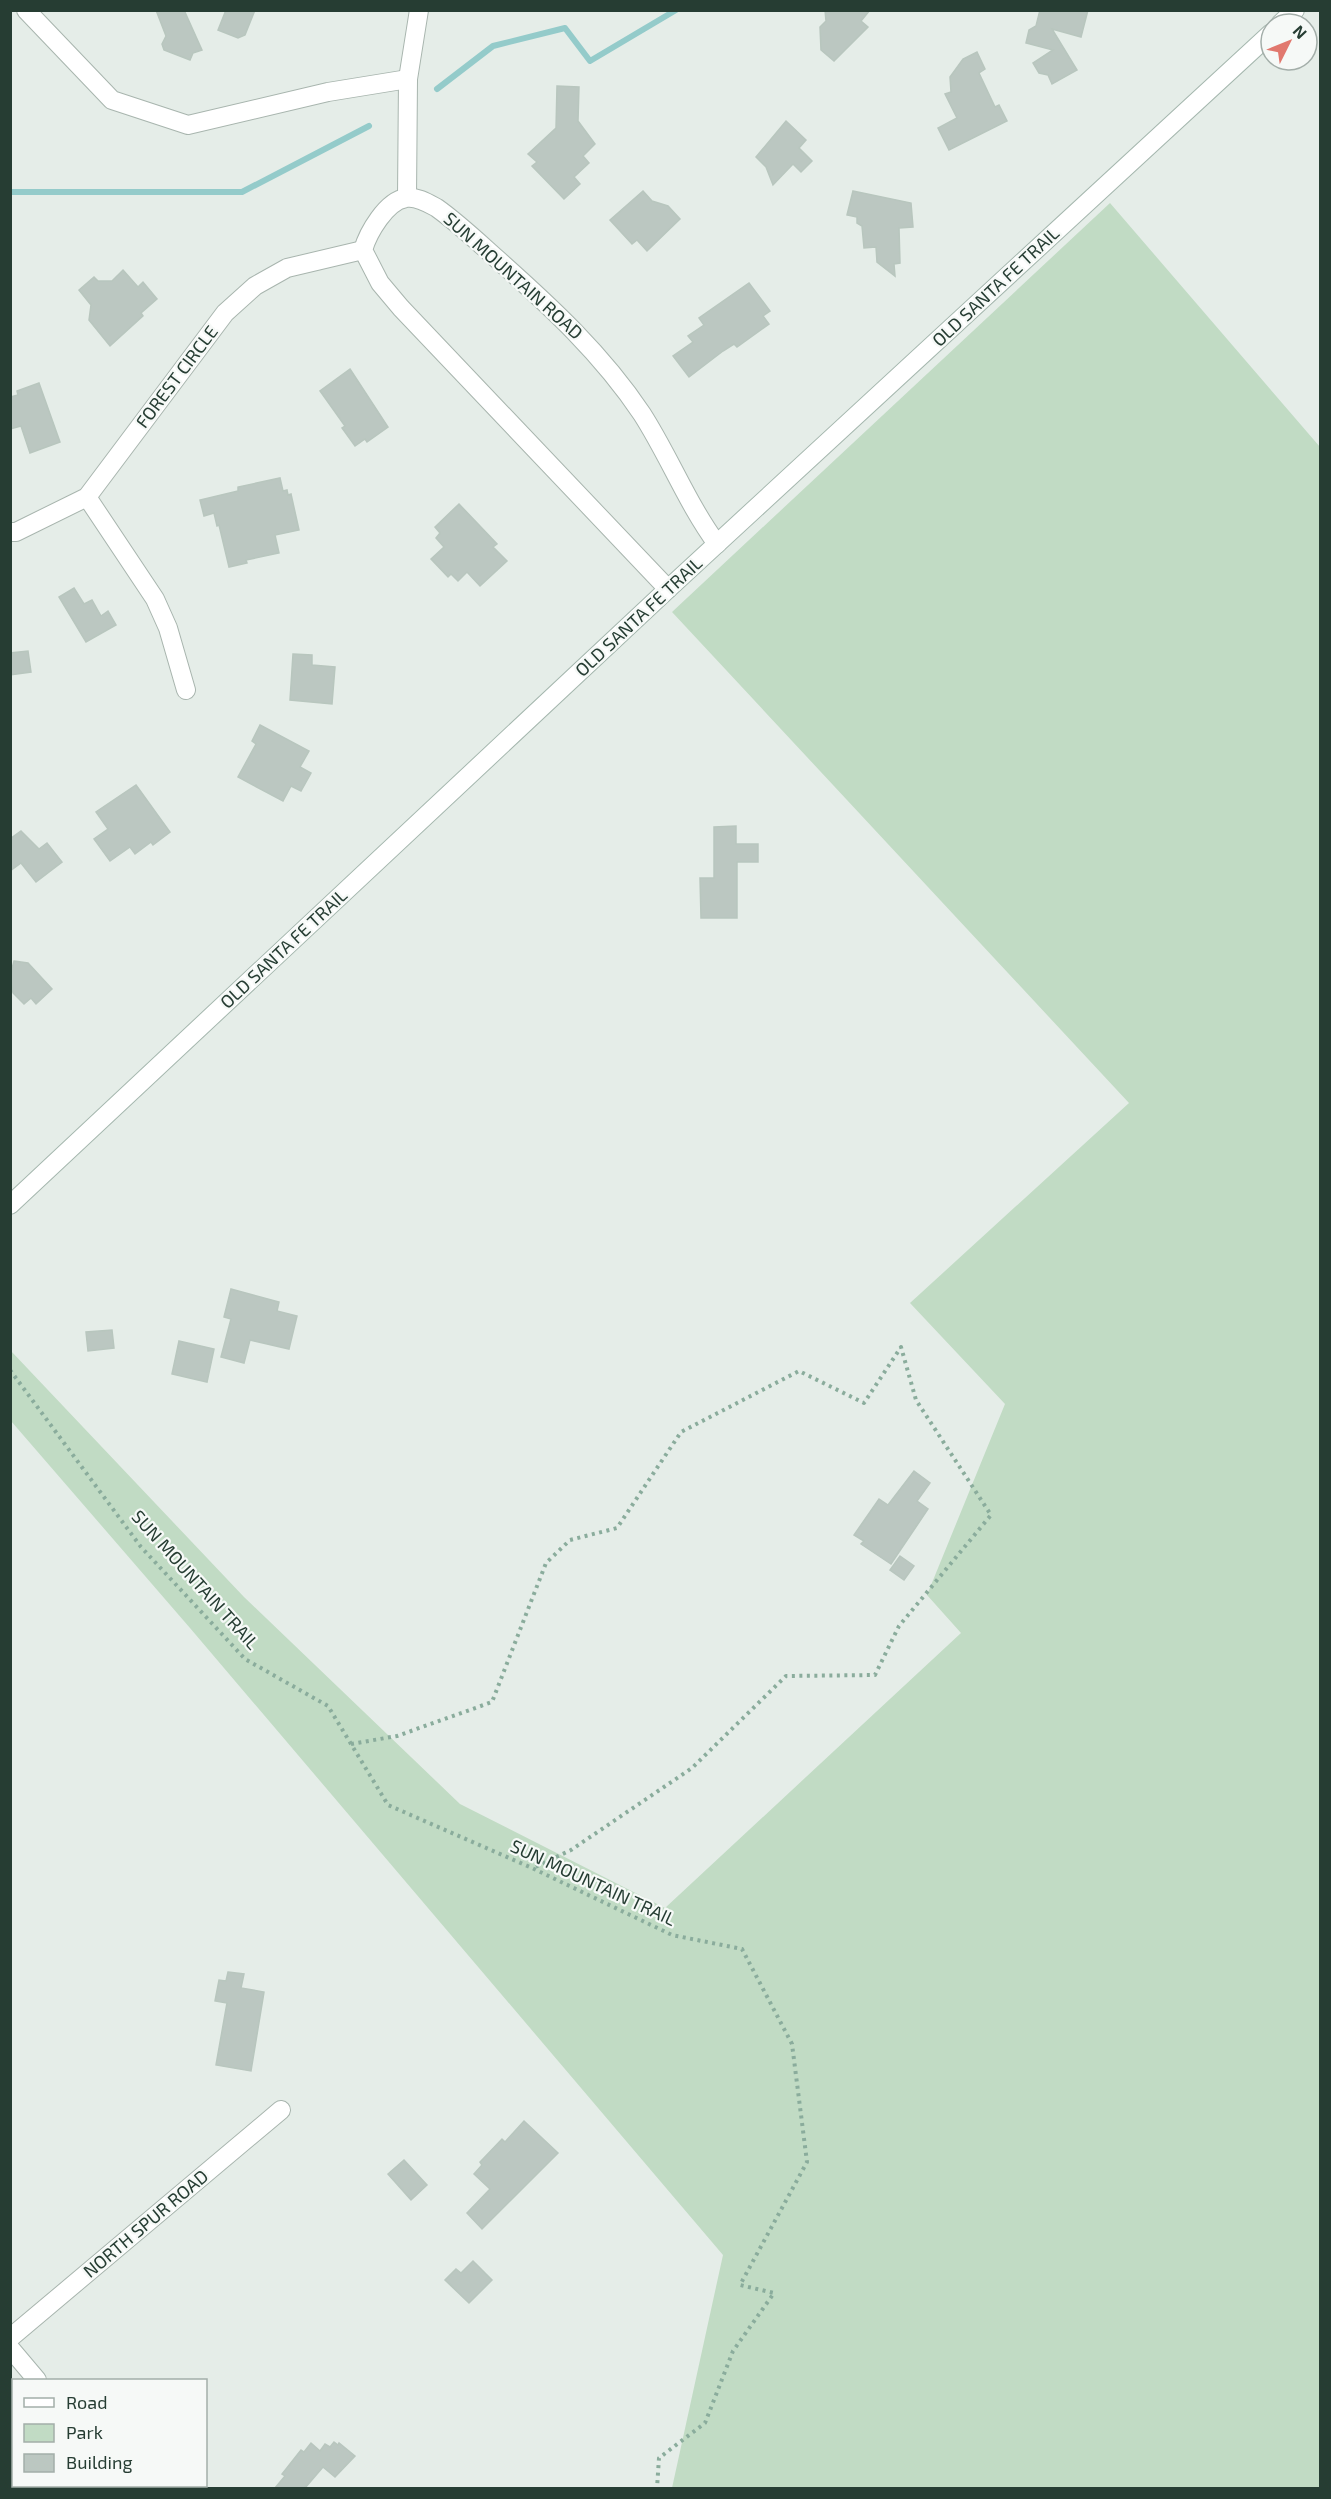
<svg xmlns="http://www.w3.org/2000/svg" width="1331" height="2499" font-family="'Exo 2',sans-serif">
	<rect width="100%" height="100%" fill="#e5ede8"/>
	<path fill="#c1dbc4" d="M1110,203l210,244v2041h-648l51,-233 -533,-627 -179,-207v-70l233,246 216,207 205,104 296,-275 -34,-38 78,-191 -95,-101 219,-200 -457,-491z"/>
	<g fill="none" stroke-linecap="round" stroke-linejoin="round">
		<g stroke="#94cbca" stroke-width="6">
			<path d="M437,89l56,-43 72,-18 25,33 86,-51"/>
			<path d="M10,192h232l127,-66"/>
		</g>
	</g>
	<g fill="#bbc7c1" stroke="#b8c6be" stroke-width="1.5">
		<path d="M156,10h28l18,40 -9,3 -3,7 -26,-10 -2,-6 4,-8z"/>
		<path d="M226,10h29l-10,25 -7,3 -20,-8z"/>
		<path d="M825,10h45l-9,11 7,6 -34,34 -13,-11 -1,-23 6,-6z"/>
		<path d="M1040,10h48l-7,27 -29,-8 25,41 -25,14 -4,-9 -9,-2 -6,-10 20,-13 -27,-7 3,-13 7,-4z"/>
		<path d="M977,52l8,17 -6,4 16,34 4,-2 8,16 -58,29 -11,-22 19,-10 -12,-24 6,-2 -1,-15 13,-18z"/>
		<path d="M557,86l22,1 -1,34 17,23 -12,12 6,7 -15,14 6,7 -16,15 -32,-33 5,-4 -9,-8 28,-26z"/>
		<path d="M786,121l20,19 -7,8 13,13 -11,11 -8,-8 -20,21 -7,-18 -10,-10z"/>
		<path d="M643,191l9,10 16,5 12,13 -33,32 -10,-11 -5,4 -22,-24z"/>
		<path d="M853,191l58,12 2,24 -14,1 1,35 -6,1 1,12 -18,-14 -1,-15 -12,1 -2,-22 -5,-3v-6l-10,-2z"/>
		<path d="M123,270l15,17 5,-5 14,17 -16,14 2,3 -33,30 -21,-26 2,-15 -12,-15 15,-13 4,4h14z"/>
		<path d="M749,283l21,28 -7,5 6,8 -32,23 -3,-3 -11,7 -34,26 -16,-21 20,-14 -5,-6 16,-11 -5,-7z"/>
		<path d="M350,369l38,58 -21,15 -2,-3 -10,7 -13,-18 3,-2 -25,-35z"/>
		<path d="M39,383l21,59 -30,11 -9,-27 -11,3v-32l8,-2 -1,-4z"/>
		<path d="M280,478l3,13 4,-1 1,5 3,-1 8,36 -24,5 4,18 -33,7 1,3 -18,4 -10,-42 -2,1 -3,-13 -10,3 -4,-16 38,-9v-4z"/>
		<path d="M459,504l38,40 -4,3 14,14 -27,25 -13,-14 -9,9 -7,-7 -3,3 -17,-18 13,-12 -8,-9 4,-5 -5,-6z"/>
		<path d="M74,588l10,16 8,-4 9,16 7,-5 8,14 -30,17 -27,-45z"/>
		<path d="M28,651l3,21 -21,3v-22z"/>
		<path d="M293,654l19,1v10l23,2 -3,37 -42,-4z"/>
		<path d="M260,725l49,26 -9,16 11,6 -10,18 -10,-5 -8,15 -45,-24 18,-33 -4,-3z"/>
		<path d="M136,785l34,47 -17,13 -2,-3 -16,12 -5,-7 -20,14 -16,-22 14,-10 -12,-17z"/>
		<path d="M736,826v18h22v18h-21v56h-36l-1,-40h14v-51z"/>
		<path d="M21,831l18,18 8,-6 15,19 -26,20 -15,-19 -11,8v-32z"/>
		<path d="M14,961l14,2 24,26 -16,15 -5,-6 -7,6 -11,-11 -3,-17z"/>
		<path d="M231,1289l48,13 -2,9 20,5 -8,33 -39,-9 -6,23 -23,-6 10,-38 -7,-2z"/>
		<path d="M112,1330l2,18 -26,3 -2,-19z"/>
		<path d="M179,1341l35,8 -7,33 -35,-8z"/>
		<path d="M914,1471l16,12 -13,18 11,8 -37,55 -30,-20 3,-3 -10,-6 25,-36 9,6z"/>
		<path d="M900,1556l14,10 -10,14 -14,-10z"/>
		<path d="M228,1972l16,2 -3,14 23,4 -13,79 -35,-6 11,-62 -12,-2 4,-21 7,1z"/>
		<path d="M524,2121l34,32 -76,76 -15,-16 23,-24 -16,-15 8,-9 -2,-3 22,-23 3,3z"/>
		<path d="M404,2160l23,25 -16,15 -23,-26z"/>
		<path d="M473,2261l19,19 -23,23 -24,-23 11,-11 5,4z"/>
		<path d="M334,2442l4,3 1,-2 16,13 -20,21 -12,-10 -18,21h-30l10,-12 -3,-2 19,-24 3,2 7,-9 9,8 5,-7 5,3z"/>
	</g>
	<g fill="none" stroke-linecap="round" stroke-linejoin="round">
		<defs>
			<g id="street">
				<path d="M26,10l86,90 76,25 140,-33 80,-13"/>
				<path d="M407,197l1,-118 11,-69"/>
				<path d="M87,497l68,102 13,29 18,62"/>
				<path d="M10,532h6l71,-35 138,-184 30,-27 32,-18 76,-18"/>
				<path d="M668,589l-267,-281 -21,-25 -17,-33c5,-17 23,-49 43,-52 11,-2 22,5 31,10 21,15 40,33 59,50 54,48 106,96 146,156 27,42 45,89 75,130"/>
				<path d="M10,2338l271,-228"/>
				<path d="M10,2348l27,32"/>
				<path d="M123,2486l3,2"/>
			</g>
			<g id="secondary">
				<path d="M1280,24l15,-14"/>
				<path d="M10,1205l658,-616 603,-556"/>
			</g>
		</defs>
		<use href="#street" stroke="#a8b5ae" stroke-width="20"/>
		<use href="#secondary" stroke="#a5b7ae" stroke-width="20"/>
		<g stroke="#8aac9c" stroke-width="4" stroke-dasharray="3 4.5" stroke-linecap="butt">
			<path d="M10,1370l131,177 104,112 83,47 60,99 144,63 140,67 70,14 50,95 15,118 -67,123 34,8 -41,58 -28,72 -46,35 -2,30"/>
			<path d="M351,1744l46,-8 95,-34 54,-139 24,-23 47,-12 64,-96 118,-61 65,32 37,-56 15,53 75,115 -92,111 -24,49 -89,1 -94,92 -121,82 -38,18"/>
		</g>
		<use href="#street" stroke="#fff" stroke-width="18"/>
		<use href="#secondary" stroke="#fff" stroke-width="18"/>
	</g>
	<g text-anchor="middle" stroke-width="4.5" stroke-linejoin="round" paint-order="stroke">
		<g font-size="18" fill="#263d33" stroke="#f6f9f7">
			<text transform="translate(513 276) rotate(42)" y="6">SUN MOUNTAIN ROAD</text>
			<text transform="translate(996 287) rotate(-43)" y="6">OLD SANTA FE TRAIL</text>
			<text transform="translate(177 377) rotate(-53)" y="6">FOREST CIRCLE</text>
			<text transform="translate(639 617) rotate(-43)" y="6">OLD SANTA FE TRAIL</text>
			<text transform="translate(284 949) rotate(-43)" y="6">OLD SANTA FE TRAIL</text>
			<text transform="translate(195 1580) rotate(48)" y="6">SUN MOUNTAIN TRAIL</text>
			<text transform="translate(593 1883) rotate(25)" y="6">SUN MOUNTAIN TRAIL</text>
			<text transform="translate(146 2224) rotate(-40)" y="6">NORTH SPUR ROAD</text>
		</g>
	</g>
	<rect width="1331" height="2499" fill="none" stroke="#263d33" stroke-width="24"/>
	<rect x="12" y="2379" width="195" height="108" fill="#f6f9f7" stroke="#a3aea9" stroke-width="1.5"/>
	<rect x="24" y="2398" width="30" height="9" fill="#ffffff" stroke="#a3aea9" stroke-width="1.5"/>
	<text x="66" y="2409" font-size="18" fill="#263d33">Road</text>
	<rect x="24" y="2424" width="30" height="18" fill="#c1dbc4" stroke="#a3aea9" stroke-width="1.5"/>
	<text x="66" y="2439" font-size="18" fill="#263d33">Park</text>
	<rect x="24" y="2454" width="30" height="18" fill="#bbc7c1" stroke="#a3aea9" stroke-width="1.5"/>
	<text x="66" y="2469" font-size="18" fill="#263d33">Building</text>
	<g transform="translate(1289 42) rotate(47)"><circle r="28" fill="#f6f9f7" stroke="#a3aea9" stroke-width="1.5"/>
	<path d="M0-4.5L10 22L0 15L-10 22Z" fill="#e1786e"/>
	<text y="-9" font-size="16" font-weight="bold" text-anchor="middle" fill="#263d33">N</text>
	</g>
</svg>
